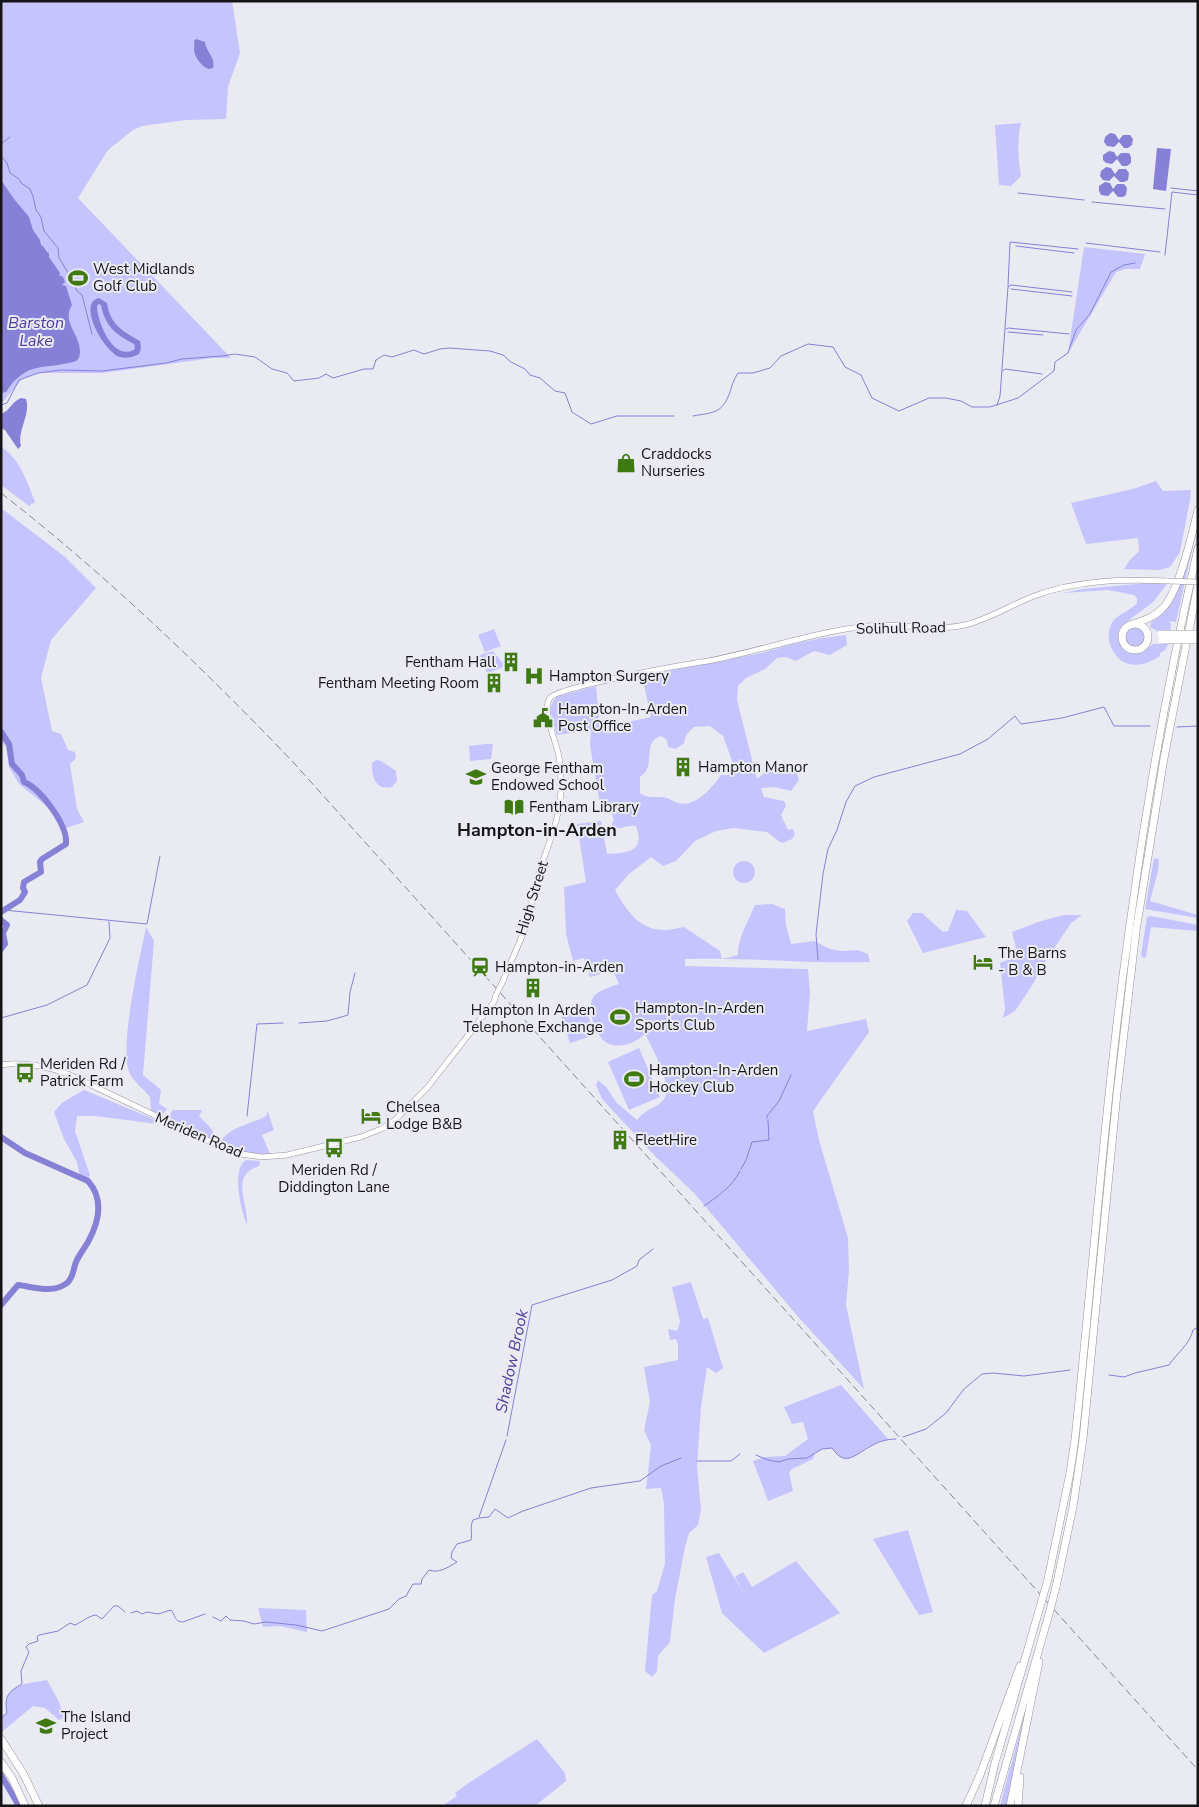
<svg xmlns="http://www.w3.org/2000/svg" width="1199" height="1807" font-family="'Nunito Sans',sans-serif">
	<rect width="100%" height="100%" fill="#eaeaf3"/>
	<g fill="#c5c4ff" fill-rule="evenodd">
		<path d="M1,1h231l8,52 -12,34 -2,32 -40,1 -44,6 -9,4 -25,20 -30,48 153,160h-19l-109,15h-64l-16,5 -22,26z"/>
		<path d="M1021,123c-4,18 -3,34 0,53l-10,10 -12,-1 -4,-60z"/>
		<path d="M1084,247l61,7 -5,15h-15l-9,3 -48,81z"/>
		<path d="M1,447c19,11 26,35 34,55l-6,4 -28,-21z"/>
		<path d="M1156,481l7,10 28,-1 -1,10 -10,52 -10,15 -10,3 -36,-1 5,-8 10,-10 -1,-13 -52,6 -15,-41 62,-14z"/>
		<path d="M1,508l64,49 31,31 -45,52 -10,38 11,53 9,3 7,16 7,2 1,6 -6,6 7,45 7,13 -21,7 -9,-17 -35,-28 -10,-17 -3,-20 -5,-6z"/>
		<path d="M1190,545h3l-17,77 -7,-1 2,3 -1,8h-11l-9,-5 1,-5c28,-16 31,-49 39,-77z"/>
		<path d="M1147,583l20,1 -14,18 -29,22 -3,3 -3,10 4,11 3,3 8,3 8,-1 12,-9 16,-1 -4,7 -5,3v3c-18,12 -39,14 -49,-9 -3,-6 -3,-16 0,-22 5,-12 19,-13 26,-22v-5l-3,-3 -26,-5 -45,3 20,-4z"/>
		<circle cx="1135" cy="637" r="10"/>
		<path d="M494,629l7,17 -16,6 -7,-17z"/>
		<path d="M846,635l1,10 -17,10 -16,-4 -18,10 -10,-4 -9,1 -12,11 -19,9 -8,8 -1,14 20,79c14,-12 16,-12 34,-13l5,4 3,10 -8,11 -17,-4 -13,1 3,9 20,4 2,5 -5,9 7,15 5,-1 2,5 -3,5 -9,4 -3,-1 -13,-10 -33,-4 -18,3 -21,10 -19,20 -13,5 -12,-9 -22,17 -14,16c11,20 24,40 49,40 7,0 13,-2 20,-3l36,24 2,8 16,-4c-1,-16 11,-35 17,-50l17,-1 13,5 1,16 5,19 23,-3 16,8 12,2 16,-1 10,4 2,8c-62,2 -123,-5 -185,-3v7l123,3 2,24 -3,38 59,-12 3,13 -56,79 6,29 29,98 1,33 -3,34 18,84 -64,-70 -106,-126 -38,-36 -54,-58 -6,-14 2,-5 8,7 11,16 20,17c9,-12 21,-12 27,-21 10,-13 -13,-52 -19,-66 -8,11 -31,18 -42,7 -9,-9 -17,-34 -9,-44 7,-7 17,-9 25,-12l-6,-13 -23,6 -6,-19 -11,3 -7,-27 -2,-47 22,-5 -9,-58 24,-3 6,33c19,-1 39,-2 29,-28 -11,-1 -16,4 -27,3l5,-9 -5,-14 -9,-2 -10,-59 1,-15 -34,5c-4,-12 -12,-30 1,-39l38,-10 4,42 51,-11 -9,-41 119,-23 32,-9 29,-6zM710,726l13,10 11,30 -5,9h-8c-9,13 -26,33 -43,28 -4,-1 -8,-4 -11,-5 -11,-3 -17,2 -27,-5v-16c2,-2 5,-4 6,-6 7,-12 -2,-30 15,-35l6,4 1,7 8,2 8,-6 2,-8 8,-8z"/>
		<path d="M493,651l12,15 -18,8 -7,-19z"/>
		<path d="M486,744h7l-2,15 -21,2 -1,-15z"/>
		<path d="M376,760l5,1 15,10 1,10 -5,6c-16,4 -21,-11 -20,-24z"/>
		<path d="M1154,858l5,1 -1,12 -8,30 48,14v3l-53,-9z"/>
		<circle cx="744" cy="872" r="11"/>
		<path d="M956,910l11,1 19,26 -63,16 -16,-32 6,-8h9l21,19 5,-1z"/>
		<path d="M1064,915h18l-11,8 -28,42 -10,19 -18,27 -12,7 2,-9 -5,-46 18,-7 -6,-24 29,-11z"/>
		<path d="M1151,916l47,9v6l-47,-4 -5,30 -3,1 -2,-3 6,-38z"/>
		<path d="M146,927l8,14 -11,134 18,15 -2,14 8,5 -3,4 -4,2 -9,-5 -1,-13c-6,-8 -15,-14 -20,-23 -12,-26 10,-116 16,-147z"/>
		<path d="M585,1007l10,28 -25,8 -9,-27z"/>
		<path d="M639,1048l21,49 -31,13 -21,-48z"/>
		<path d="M84,1090l72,30 1,4 -61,-8h-19l-2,15 15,44 -2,6 -8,-4 -3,-15 -13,-23 -10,-27 9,-10z"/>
		<path d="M173,1110h28l1,1 -3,5 11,11 6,10 -3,4 -44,-21 -1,-3z"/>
		<path d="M267,1112h1l6,18 -12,5 8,19c-16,1 -36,0 -49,-11 3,-14 33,-20 45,-27z"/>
		<path d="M246,1160l14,1 -1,5c-30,9 -10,39 -12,58 -6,-12 -16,-56 -1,-64z"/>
		<path d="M691,1282l12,37 5,-1 15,50 -7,5 -9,-6 -6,40 -4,59 4,44 -3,15 -9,8 -4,14 -10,52 -5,43 -12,14 -1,15 -5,6 -7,-6 7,-76 5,-4 8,-27 -1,-60 -3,-16 -15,1 5,-44 -7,-15 6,-28 -6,-35 34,-7v-16l-2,-5 -6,1 -2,-11 9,2 3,-9 -8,-35z"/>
		<path d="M841,1385l47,54c-9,3 -19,6 -26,12 -14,10 -20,11 -30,-3l-10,1 -7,4 -2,6 -21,10 -3,3 4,19 -25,10 -15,-40 12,-4 20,-1 23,-17 -5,-17 -11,2 -8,-17z"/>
		<path d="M908,1530l25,82 -14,3 -46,-76z"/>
		<path d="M719,1553l24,39 -8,-15 8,-5 9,15 44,-26 44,52 -76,40 -42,-40 -16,-56z"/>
		<path d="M258,1608l48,2 1,22 -27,-6 -17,1z"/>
		<path d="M47,1680l12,22 5,16 -5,2 -14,-12 -12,-2 -30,25 -2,-2v-11l6,-5c-6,-29 18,-29 40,-33z"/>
		<path d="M1027,1703l-20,103h-7l10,-39 1,-1z"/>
		<path d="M537,1739l28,34 1,8 -31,25h-93l15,-10 -2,-3 12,-9z"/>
	</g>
	<g fill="#8680d6" fill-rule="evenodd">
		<path d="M196,39l9,3c1,10 11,16 8,26l-4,1c-7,-2 -15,-12 -15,-20 0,-3 1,-5 0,-8z"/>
		<path d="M1110,133l5,1 4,6 4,-5h7l3,4 -1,6 -4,3h-4l-5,-6 -5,5 -7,-1 -3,-4 1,-5z"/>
		<path d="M1157,148l14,1 -5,42 -13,-2z"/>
		<path d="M1109,151l5,1 3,5 4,-4h8l2,4v6l-4,3h-5l-5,-7 -5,5 -6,-1 -3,-3v-5z"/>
		<path d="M1106,167l5,1 4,6 4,-5h7l3,4 -1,7 -4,2h-4l-6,-6 -5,5 -6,-1 -3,-4 1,-5z"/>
		<path d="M1,180l13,19 15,18 4,13 7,10 1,5 2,1 4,6 2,1v4l11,16 -1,2 4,2 2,5 -3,3 4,1 6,19c-12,19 13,32 7,53l-3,3c-32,10 -48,-2 -70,31l-5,1z"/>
		<path d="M1105,182l5,1 3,6 4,-5h7l3,4 -1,7 -3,2h-5l-5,-6 -5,5 -7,-1 -2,-4v-5z"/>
		<path d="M99,298l8,5c3,22 16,28 33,38l1,7 -2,6c-6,3 -13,5 -19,3 -15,-4 -44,-54 -21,-59zM99,304l2,1c4,21 14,29 33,39l1,5c-21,14 -38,-27 -38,-43z"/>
		<path d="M21,398l5,1c5,16 -9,31 -5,47l-3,3 -13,-19 -4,-2v-14c10,-4 10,-12 20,-16z"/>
	</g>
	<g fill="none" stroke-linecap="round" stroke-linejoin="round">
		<g stroke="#8680d6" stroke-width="1">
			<path d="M1,144l9,-7"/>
			<path d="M1,156l6,7 3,10 9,6 2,4 9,6 3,7 3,14 5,7 3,14 14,17 1,10 11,18 7,15 5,4 10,39"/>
			<path d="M1171,188l27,3"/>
			<path d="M1018,193l66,7"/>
			<path d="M1092,202l73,7"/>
			<path d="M1086,243l74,9"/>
			<path d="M1016,246l58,7"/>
			<path d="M1165,255l7,-63 26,3"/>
			<path d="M1008,286l2,-44 68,7"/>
			<path d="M1011,289l61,7"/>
			<path d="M1006,329l2,-1 61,6"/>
			<path d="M1008,332l35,3"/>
			<path d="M1003,371l2,-2 37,5"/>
			<path d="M1,405l6,-2 12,-23 19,-7 23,-3 41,1 64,-8 16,-4 40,-3 13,-2 20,3 17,12 15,4 7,8 25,-3 7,-4 7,4 31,-9h9l3,-9 8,-5 8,2 22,-7 10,4 16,-5 9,-1 41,3 13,4 8,7 14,7 5,6 10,3 15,13 10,2 7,19 19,12 26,-8h57"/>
			<path d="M997,405l3,-9 8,-109 3,-2 61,7"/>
			<path d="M693,416c21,-4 29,-2 37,-24 2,-7 4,-13 8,-19h15l17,-5 11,-12 27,-12 25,3 12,20 16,8 11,23 27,13 30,-13h17l15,3 11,6h18l28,-9 36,-27 1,-9 13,-9 8,-23 14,-16 21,-42 13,-7 11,-2"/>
			<path d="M1177,727l21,-1"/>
			<path d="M4,910l143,14 13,-68"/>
			<path d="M818,960l-2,-26 7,-60 5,-25 9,-19 9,-28 9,-16 19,-9 86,-23 28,-15 27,-23 6,8 41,-6 42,-11 10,19h36"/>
			<path d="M1,1018l46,-13 40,-20 23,-47 -1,-16"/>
			<path d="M299,1023l28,-2 21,-6 2,-23 5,-19"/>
			<path d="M247,1116l10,-92 26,-1"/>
			<path d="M767,1118v-2l12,-15 12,-26"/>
			<path d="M741,1169l5,-9 6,-18 17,-2 -1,-20"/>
			<path d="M704,1206c14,-10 28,-19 36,-35"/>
			<path d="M1109,1375l15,2 11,-4 34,-8c8,-12 21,-21 24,-35l5,-3"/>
			<path d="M507,1436l25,-131 80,-25 25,-14 2,-6 14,-11"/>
			<path d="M903,1437l23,-8 20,-16 18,-24 18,-15 11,-1 31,3 46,-6"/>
			<path d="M756,1455l12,5 11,2 9,-3 19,-1 15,-9 10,-1c14,21 24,5 41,-3 7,-4 15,-6 23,-6"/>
			<path d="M697,1461h34l9,-7"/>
			<path d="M479,1517l27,-77"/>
			<path d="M131,1613l6,-2 5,3 5,-2 11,2 13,-4c4,4 3,12 12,12l22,-8"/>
			<path d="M213,1617l8,4 5,-5 4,4 14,1 10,3 12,-2 30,3 26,6 67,-22 10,-10 7,-3 7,-12h8l1,-5 7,-9c10,4 19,-3 28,-8l-6,-4 1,-6 5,-8 14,-4c2,-8 -2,-11 2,-20l6,-2 10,-1 6,-8 13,9 15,-7 68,-23 49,-7 21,-15 20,-8"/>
			<path d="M1,1718l6,-5c-3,-17 1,-21 15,-29l-1,-13 8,-19 -3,-5 3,-3 9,-3 -1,-4 2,-2 19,-4 12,-8 5,2c7,-3 13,-9 21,-10l6,4 12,-13h4l7,6"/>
		</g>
		<g stroke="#8680d6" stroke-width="6">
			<path d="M1,732l8,12 3,20 10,11 2,7c16,6 44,43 42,62l-24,15 -2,3 1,10 -17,10 -1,6 2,4 -5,8 -19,12"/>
			<path d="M1,920l6,5 -4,8 2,11 -4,5"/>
			<path d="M1,1137l24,16 63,28c16,18 11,41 0,61 -4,7 -9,13 -12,20 -3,7 -2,15 -9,21 -14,11 -33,4 -49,2l-17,20"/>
			<path d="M1,1775l18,31"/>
		</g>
		<defs>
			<g id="secondary">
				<path d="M503,981c7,-19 17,-37 23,-56 6,-19 9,-40 15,-59 9,-25 19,-50 20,-76 0,-11 0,-22 -2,-33 -2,-14 -18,-46 -9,-59 7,-11 137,-34 158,-37 53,-10 105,-29 159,-35 33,-4 66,6 98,-1 24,-6 46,-20 69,-29 43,-16 89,-17 134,-15"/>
				<path d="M1,1065c23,-4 45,1 67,9l166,79 28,4 25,-2 74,-18 20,-8 13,-8 33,-33 67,-86 2,-7"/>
			</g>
			<g id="highway">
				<circle cx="1135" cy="637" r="13"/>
				<path d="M1130,625c12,-4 23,-7 32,-16 17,-16 30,-75 36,-99"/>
				<path d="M1048,1579l22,-106 5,-34c18,-169 30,-339 54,-508 17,-128 40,-256 69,-383"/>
				<path d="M1056,1587l17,-80 10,-68 34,-346 19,-162 28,-173 34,-174"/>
				<path d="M1,1739l22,34 16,33"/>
				<path d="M1,1762l11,16 13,28"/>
				<path d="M966,1806l14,-31 40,-109"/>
				<path d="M985,1806l10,-43 45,-156"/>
				<path d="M994,1806l55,-192"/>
				<path d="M1010,1806l29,-144"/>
				<path d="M1018,1806l2,-29"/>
			</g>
		</defs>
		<use href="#secondary" stroke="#94949c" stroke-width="6"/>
		<use href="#highway" stroke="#94949c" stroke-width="8"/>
		<use href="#secondary" stroke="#fff" stroke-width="5"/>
		<use href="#highway" stroke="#fff" stroke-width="7"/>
		<path stroke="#87878e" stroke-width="1" stroke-dasharray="8 4" stroke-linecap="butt" d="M1,493c105,82 200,173 292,269l905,1008"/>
		<defs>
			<g id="secondary-bridge">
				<path d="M1168,581l30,1"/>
				<path d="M496,995l7,-14"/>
			</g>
			<g id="highway-bridge">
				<path d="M1161,634h37"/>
				<path d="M1162,640h36"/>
				<path d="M1040,1607l8,-28"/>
				<path d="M1049,1614l7,-27"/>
			</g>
		</defs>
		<use href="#secondary-bridge" stroke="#94949c" stroke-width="6" stroke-linecap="butt"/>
		<use href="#highway-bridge" stroke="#94949c" stroke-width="8" stroke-linecap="butt"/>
		<use href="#secondary-bridge" stroke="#fff" stroke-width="5"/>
		<use href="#highway-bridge" stroke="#fff" stroke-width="7"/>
	</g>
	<defs>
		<symbol id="stadium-bare" viewBox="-9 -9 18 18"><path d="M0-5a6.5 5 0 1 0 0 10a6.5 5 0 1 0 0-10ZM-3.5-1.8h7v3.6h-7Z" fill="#3e7911" stroke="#eaeaf3" stroke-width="2.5" paint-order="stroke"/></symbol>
		<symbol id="shop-bare" viewBox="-9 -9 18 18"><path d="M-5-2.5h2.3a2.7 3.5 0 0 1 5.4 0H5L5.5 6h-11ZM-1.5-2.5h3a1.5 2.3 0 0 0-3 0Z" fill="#3e7911" stroke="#eaeaf3" stroke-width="2.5" paint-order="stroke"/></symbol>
		<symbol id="building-bare" viewBox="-9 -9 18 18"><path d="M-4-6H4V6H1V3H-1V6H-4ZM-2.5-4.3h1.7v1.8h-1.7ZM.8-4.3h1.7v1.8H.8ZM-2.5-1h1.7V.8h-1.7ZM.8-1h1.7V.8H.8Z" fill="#3e7911" stroke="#eaeaf3" stroke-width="2.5" paint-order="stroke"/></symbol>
		<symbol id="hospital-bare" viewBox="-9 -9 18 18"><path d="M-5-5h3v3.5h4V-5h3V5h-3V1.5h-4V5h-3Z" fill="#3e7911" stroke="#eaeaf3" stroke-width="2.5" paint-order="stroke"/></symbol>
		<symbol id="civic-bare" viewBox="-9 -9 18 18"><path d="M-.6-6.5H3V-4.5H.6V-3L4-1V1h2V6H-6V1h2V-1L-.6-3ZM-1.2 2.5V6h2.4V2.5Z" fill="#3e7911" stroke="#eaeaf3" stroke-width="2.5" paint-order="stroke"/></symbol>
		<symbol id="school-bare" viewBox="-9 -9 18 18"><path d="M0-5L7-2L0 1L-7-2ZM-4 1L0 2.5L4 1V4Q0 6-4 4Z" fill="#3e7911" stroke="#eaeaf3" stroke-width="2.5" paint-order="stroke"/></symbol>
		<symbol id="library-bare" viewBox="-9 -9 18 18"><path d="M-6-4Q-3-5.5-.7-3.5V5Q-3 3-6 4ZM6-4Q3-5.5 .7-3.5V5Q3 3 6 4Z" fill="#3e7911" stroke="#eaeaf3" stroke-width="2.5" paint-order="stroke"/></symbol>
		<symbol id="hotel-bare" viewBox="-9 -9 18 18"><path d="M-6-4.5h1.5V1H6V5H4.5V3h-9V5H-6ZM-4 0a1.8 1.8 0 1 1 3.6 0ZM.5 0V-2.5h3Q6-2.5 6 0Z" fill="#3e7911" stroke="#eaeaf3" stroke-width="2.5" paint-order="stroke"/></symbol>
		<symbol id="station-bare" viewBox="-9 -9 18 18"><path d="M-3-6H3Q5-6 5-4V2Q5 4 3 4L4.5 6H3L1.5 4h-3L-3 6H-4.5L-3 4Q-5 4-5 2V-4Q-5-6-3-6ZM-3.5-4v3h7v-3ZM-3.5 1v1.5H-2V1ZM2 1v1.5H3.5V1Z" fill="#3e7911" stroke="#eaeaf3" stroke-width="2.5" paint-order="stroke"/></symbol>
		<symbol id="bus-bare" viewBox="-9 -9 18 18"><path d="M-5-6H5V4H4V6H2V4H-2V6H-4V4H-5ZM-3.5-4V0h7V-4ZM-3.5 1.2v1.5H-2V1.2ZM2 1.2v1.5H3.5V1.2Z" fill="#3e7911" stroke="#eaeaf3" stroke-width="2.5" paint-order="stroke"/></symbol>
	</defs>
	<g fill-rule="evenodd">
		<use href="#stadium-bare" x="64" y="264" width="28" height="28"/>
		<use href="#shop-bare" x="612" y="449" width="28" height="28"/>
		<use href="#building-bare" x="497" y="648" width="28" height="28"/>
		<use href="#hospital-bare" x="520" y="662" width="28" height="28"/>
		<use href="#building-bare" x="480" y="669" width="28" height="28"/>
		<use href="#civic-bare" x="529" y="704" width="28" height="28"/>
		<use href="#building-bare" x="669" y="753" width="28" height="28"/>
		<use href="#school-bare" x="462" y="763" width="28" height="28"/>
		<use href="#library-bare" x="500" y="793" width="28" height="28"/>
		<use href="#hotel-bare" x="969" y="948" width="28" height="28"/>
		<use href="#station-bare" x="466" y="953" width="28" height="28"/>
		<use href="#building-bare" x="519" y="974" width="28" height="28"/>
		<use href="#stadium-bare" x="606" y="1003" width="28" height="28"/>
		<use href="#bus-bare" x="11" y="1059" width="28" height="28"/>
		<use href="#stadium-bare" x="620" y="1065" width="28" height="28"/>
		<use href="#hotel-bare" x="357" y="1102" width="28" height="28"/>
		<use href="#building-bare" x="606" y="1126" width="28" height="28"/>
		<use href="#bus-bare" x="320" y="1134" width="28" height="28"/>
		<use href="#school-bare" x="32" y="1712" width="28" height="28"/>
	</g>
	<g text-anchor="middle" stroke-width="4" stroke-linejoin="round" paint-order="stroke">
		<g font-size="15" fill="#151518" stroke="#eaeaf3" text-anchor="start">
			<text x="93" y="274">West Midlands<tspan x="93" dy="17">Golf Club</tspan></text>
			<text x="641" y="459">Craddocks<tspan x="641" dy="17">Nurseries</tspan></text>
			<text x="496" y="667" text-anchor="end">Fentham Hall</text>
			<text x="549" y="681">Hampton Surgery</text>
			<text x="479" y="688" text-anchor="end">Fentham Meeting Room</text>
			<text x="558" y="714">Hampton-In-Arden<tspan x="558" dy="17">Post Office</tspan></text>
			<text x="698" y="772">Hampton Manor</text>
			<text x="491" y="773">George Fentham<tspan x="491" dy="17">Endowed School</tspan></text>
			<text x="529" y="812">Fentham Library</text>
			<text x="998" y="958">The Barns<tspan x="998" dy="17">- B &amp; B</tspan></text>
			<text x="495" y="972">Hampton-in-Arden</text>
			<text x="635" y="1013">Hampton-In-Arden<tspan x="635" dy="17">Sports Club</tspan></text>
			<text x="533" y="1015" text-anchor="middle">Hampton In Arden<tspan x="533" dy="17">Telephone Exchange</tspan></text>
			<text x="40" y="1069">Meriden Rd /<tspan x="40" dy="17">Patrick Farm</tspan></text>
			<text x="649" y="1075">Hampton-In-Arden<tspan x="649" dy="17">Hockey Club</tspan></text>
			<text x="386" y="1112">Chelsea<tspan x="386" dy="17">Lodge B&amp;B</tspan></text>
			<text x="635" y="1145">FleetHire</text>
			<text x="334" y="1175" text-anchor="middle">Meriden Rd /<tspan x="334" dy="17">Diddington Lane</tspan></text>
			<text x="61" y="1722">The Island<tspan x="61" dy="17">Project</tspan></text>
		</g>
		<g font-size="15" fill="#151518" stroke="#eaeaf3">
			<text transform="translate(901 628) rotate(-1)" y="5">Solihull Road</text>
			<text transform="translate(532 898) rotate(-73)" y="5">High Street</text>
			<text transform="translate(199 1135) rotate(23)" y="5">Meriden Road</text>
		</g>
		<g font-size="16" font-style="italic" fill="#4d3ba1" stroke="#eaeaf3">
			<text x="36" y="328">Barston<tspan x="36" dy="18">Lake</tspan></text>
			<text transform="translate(511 1361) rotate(-78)" y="6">Shadow Brook</text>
		</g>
		<g font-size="18" font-weight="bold" fill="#151518" stroke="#eaeaf3">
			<text x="537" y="836">Hampton-in-Arden</text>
		</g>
	</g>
	<rect width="1199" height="1807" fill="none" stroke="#151518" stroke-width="5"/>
</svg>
